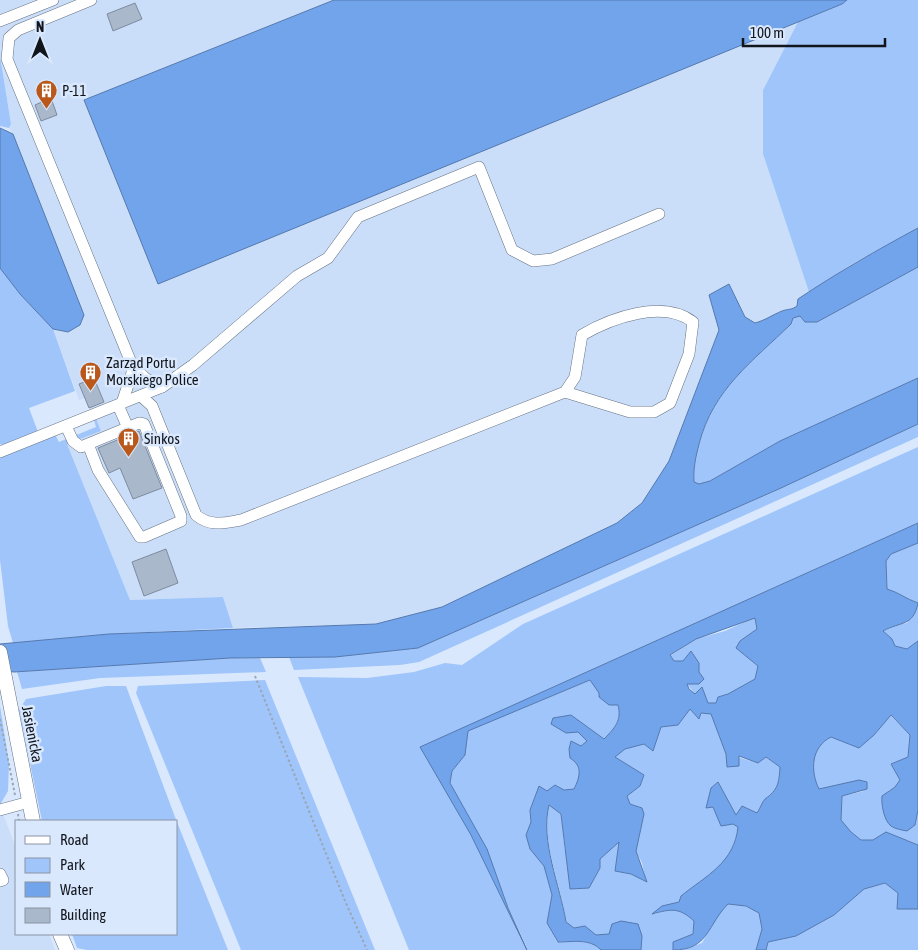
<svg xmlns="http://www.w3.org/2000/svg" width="918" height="950" font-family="'Asap Condensed',sans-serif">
	<rect width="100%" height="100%" fill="#dae8fd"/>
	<g fill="#cbdef9">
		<path d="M0,0h334l-250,100 74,184 640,-262 -35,68v64l46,138 -11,7 -1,7 -5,4 -10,1 -10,7 -17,5 -10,-6 -16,-33 -20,11 10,34 -50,132 -27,42 -25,20 -175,84 -66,17 -143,4 -10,-31 -93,3 -63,-156 34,-13 -16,-33 -6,2 -26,-71 15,3 -55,-198 -4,-6 2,-4 -11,-68z"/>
		<path d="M0,806l16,42v86h33l6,16h-55z"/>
	</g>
	<g fill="#9fc5fb">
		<path d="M847,0h71v228l-64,35 -45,29 -46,-138v-64l35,-68 44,-18z"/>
		<path d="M0,56l11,68 -2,4 -9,-2z"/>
		<path d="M918,267v111l-138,63 -70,40 -11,3 -5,-2c-1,-14 2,-25 5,-38 14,-55 54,-83 92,-120l2,-6 7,-2 17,6z"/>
		<path d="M0,268l20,26 33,35 22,62 -46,17 9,24 -34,13 -4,-1z"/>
		<path d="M96,419l5,12 -34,13 63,156 93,-3 10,31 -124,6 -96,9 -5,-17 -8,-66v-108l53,-21 6,11 37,-15 -2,-7z"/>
		<path d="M918,424v13l-499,225 -19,3 -106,5 -5,-13h46l83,-9 363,-160z"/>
		<path d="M918,447v76l-497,224 50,88 56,115h-118l-111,-273 69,1 47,-6 31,-9 17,2 61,-41z"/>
		<path d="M918,543v98l-11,8 -12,-3 -3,-7 -9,-8 13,-6 11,-2 11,-20c-12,-4 -20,-11 -31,-14l-1,-28 5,-7z"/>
		<path d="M755,617l2,12 -17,12 -4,7 22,18 -3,13 -27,15 -10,3 -2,6h-8l-6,-15 -7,6 -8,-10h12v-21l-7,-11 -8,9h-10l-4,-5 26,-17 29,-8z"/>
		<path d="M230,658h30l6,14 -166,6 -78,11 -5,-17z"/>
		<path d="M265,680l110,270h-134l-105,-257 2,-7z"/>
		<path d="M591,680l8,13 19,12c4,15 -3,23 -14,34l-33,-24 -5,17h12l10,10 -7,4 -5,15 4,15 -6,13 -27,2 -8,-5 -9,24 1,12 -5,13 18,31 8,29 -5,28 10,19c15,0 33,-4 44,8h-73l-78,-168 2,-11 13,-16 2,-24z"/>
		<path d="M106,686h20l49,131 53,133h-141l-10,-2 -5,-14h104v-113h-134l-23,-111 7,-11z"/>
		<path d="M0,706l9,57 -1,28 -8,14z"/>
		<path d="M690,709l9,9 2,-5h10l15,41 32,9 7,-6 15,10c-1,16 -2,23 -15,32 -3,3 -5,10 -8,14l-21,2 -18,-33 -7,6 -4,20 5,-2 26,21c-5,37 -30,48 -57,69l-2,6 -17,4 -8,8c18,-5 26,-7 40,7l-1,13 -20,8v8h-32l1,-14 -46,-1 -11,-9 -11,2 -8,-6c-5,-39 -25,-78 -17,-117l12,9 4,37 24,37 11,-20v-9l20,-18 -5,30 16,3 15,7 -4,-18 -6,-12 8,-37 -2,-6 -12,-4 -3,-8 13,-10 4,-11 -29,-18 10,-8 19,-5 9,7 8,-24 17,-2z"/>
		<path d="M890,715l20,20 -2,22 -17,7 10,16 -6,7 -7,4 3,35 15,5 9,-6 3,-15v35l-11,-5h-46l-17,-14 -3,-6 1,-24 22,-5 -24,-6 -21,4c-9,-19 -9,-41 12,-53l43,-1z"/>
		<path d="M885,883l13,10 -1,16h21v41h-152l2,-8 28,-6 38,-21 30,-26z"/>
		<path d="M728,904l18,2 13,7 3,16 -6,21h-73l19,-7 17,-30z"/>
	</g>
	<g fill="#72a4ec" stroke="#5579ae" fill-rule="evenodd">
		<path d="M334,0h513l-5,4 -684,280 -74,-184z"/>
		<path d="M0,128l13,6 71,181 -4,10 -12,7 -15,-3 -33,-35 -20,-26z"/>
		<path d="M918,228v39l-101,55h-12l-5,-6 -7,2 -2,6c-38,37 -78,65 -92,120 -3,12 -6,24 -5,38l5,2 11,-3 70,-40 138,-63v46l-137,64 -363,160 -83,9 -105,1 -216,14 -14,-2v-26l109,-10 267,-10 66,-17 175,-84 25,-20 27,-42 50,-131 -10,-35 20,-11 16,33 10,6c11,-3 17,-8 27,-12 5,-2 10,-1 15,-5l1,-7c39,-26 79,-49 120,-71z"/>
		<path d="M918,523v20l-27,11 -5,7 1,28c11,3 19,10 31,14 -5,24 -17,18 -35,28l9,8 3,7 12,3 11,-8v169l-3,15 -8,6c-5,-1 -12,-2 -16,-5 -7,-5 -10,-22 -9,-30l13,-9 5,-7 -9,-16 17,-7 2,-22 -19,-20 -17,20 -15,13 -28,-11c-20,10 -21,34 -12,52l40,-9 8,2v7l-25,7 -1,24 10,12 10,8h12l13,-8 32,13v64h-21l1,-16 -13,-10 -21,6 -30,26 -38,21 -28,6 -2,8h-10l6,-21 -3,-16 -13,-7 -18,-2c-21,21 -19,46 -55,46v-8l20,-8 1,-13c-15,-14 -23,-12 -42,-7l10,-8 17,-4 2,-6c26,-21 53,-33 57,-69l-5,-3 -12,2 -8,-19 -7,1 5,-20 7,-6 18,33 6,-9 15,7c3,-4 5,-11 8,-14 13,-9 14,-16 15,-32l-14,-10 -8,6 -19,-7v10l-12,1 -1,-13 -15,-40 -10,-1 -2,6 -9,-10 -12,16 -17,2 -8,24 -9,-7 -19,5 -10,8 29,18 -4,11 -13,10 3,8 12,4 2,6 -8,37 11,31 -16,-8 -16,-3 4,-29 -19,17v9l-11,20 -19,1 -9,-75 -12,-9c-9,36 11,80 17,117l8,6 11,-2 11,9 13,-1 3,-10 9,-3 17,3 4,12 -1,14h-40c-11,-12 -29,-8 -43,-8l-11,-19 5,-28 -8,-29 -14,-17 -4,-14 5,-13 -1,-12 9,-24 8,5 8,-6 9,5 10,-1c6,-12 9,-23 -4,-31l-1,-9 2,-8 10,5 6,-5 -9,-9 -12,1 -15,-9 2,-6 18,-3 33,24c11,-11 18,-19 14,-34h-9l-10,-8v-4l-9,-13 -122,51 -3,24 -13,16 -2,12 37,66 21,59 19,42 -56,-115 -51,-88zM755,618l2,11 -17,12 -4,7 22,18 -3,13 -27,15 -10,3 -2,6h-8l-6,-16 -7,7 -6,-5 -2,-5h12l5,-5 -5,-7v-9l-8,-12 -8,10h-9l-4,-6 26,-16z"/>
	</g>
	<g fill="#aab8cc" stroke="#7d8b9e">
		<path d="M135,3l7,16 -29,12 -6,-17z"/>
		<path d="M51,98l6,17 -16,6 -6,-16z"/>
		<path d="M94,378l10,24 -15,6 -10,-24z"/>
		<path d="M139,431l23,57 -29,11 -13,-31 -11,5 -11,-25z"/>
		<path d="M166,549l12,34 -34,13 -12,-34z"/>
	</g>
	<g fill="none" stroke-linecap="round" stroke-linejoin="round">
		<defs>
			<g id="minor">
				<path d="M91,0l-73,30 -9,8 -2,21 125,306v8l-10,30"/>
				<path d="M0,21l53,-21"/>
				<path d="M132,365l13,13 17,9"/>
				<path d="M141,396l11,10 44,109c14,12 28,8 45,5l324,-128 10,-15 7,-42c29,-17 81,-36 111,-13l-4,32 -19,49 -16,9h-24l-65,-20"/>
				<path d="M118,405l10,23"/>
				<path d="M66,426l7,15 8,6 7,-3 51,-21 5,1 37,92v5l-37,16h-4l-42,-67 -10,-26"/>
				<path d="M0,452l162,-65 31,-22 104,-89 31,-18 30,-41 121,-50 33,83 21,11 19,-2 107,-45"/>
				<path d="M0,810l29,-8"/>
				<path d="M0,874l3,6 -3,1"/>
			</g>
			<g id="major">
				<path d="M0,652l33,169"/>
				<path d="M60,934l7,16"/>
			</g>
		</defs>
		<use href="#minor" stroke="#657284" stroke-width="12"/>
		<use href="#major" stroke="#657284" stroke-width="15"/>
		<g stroke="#9aa5b6" stroke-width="2" stroke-dasharray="2.5 2.5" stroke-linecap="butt">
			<path d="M255,676l90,225 22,49"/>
			<path d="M0,719l15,76"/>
			<path d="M18,814l1,7"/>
		</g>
		<use href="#minor" stroke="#fff" stroke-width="11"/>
		<use href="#major" stroke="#fff" stroke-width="14"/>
	</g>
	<defs>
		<symbol id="building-pin" viewBox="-11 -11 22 30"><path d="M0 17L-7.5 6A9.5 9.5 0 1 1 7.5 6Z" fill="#ba581c" stroke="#dae8fd"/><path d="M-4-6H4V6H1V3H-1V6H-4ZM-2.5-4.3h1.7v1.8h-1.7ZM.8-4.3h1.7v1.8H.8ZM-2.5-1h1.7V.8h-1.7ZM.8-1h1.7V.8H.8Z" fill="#fff"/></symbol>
	</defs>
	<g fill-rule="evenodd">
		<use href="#building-pin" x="34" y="78" width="25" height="34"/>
		<use href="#building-pin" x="78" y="360" width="25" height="34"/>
		<use href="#building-pin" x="116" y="426" width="25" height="34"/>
	</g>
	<g text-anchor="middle" stroke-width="5" stroke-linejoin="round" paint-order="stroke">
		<g font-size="15" fill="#11161d" stroke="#dae8fd" text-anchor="start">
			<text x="62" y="96">P-11</text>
			<text x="106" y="368">Zarząd Portu<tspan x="106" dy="17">Morskiego Police</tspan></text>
			<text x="144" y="444">Sinkos</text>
		</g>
		<g font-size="15" fill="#11161d" stroke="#dae8fd">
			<text transform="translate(32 734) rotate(79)" y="5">Jasienicka</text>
		</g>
	</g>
	<rect x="15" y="820" width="162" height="115" fill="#dae8fd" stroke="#8a94a3"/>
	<rect x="25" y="836" width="25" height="8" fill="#ffffff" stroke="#8a94a3"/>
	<text x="60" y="845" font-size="15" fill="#11161d">Road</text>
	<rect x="25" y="858" width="25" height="15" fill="#9fc5fb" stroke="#8a94a3"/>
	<text x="60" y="870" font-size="15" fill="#11161d">Park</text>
	<rect x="25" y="882" width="25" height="15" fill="#72a4ec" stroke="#8a94a3"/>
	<text x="60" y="895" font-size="15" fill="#11161d">Water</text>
	<rect x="25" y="908" width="25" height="15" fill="#aab8cc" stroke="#8a94a3"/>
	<text x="60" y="920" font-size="15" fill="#11161d">Building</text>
	<g transform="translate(40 40)" stroke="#dae8fd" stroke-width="4" paint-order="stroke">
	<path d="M0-4L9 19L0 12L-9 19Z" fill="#11161d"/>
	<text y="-8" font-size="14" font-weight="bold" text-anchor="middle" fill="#11161d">N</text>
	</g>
	<path d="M743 38v8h142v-8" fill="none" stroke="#11161d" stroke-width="2.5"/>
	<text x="750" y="38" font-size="15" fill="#11161d" stroke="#dae8fd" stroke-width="4" paint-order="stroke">100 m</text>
</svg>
